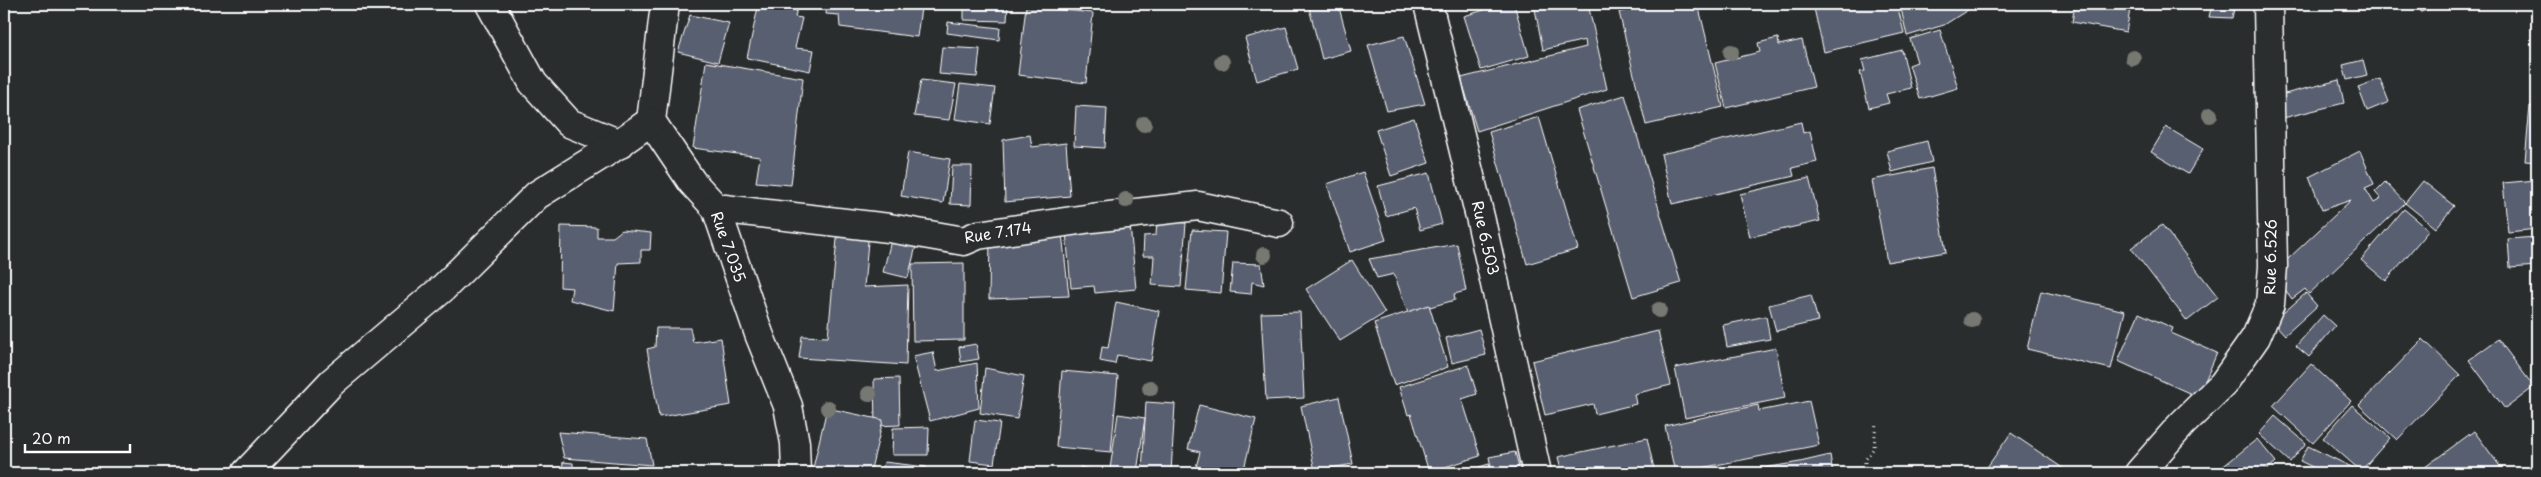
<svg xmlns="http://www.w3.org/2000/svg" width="2541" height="477" font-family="'Playpen Sans',sans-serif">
	<rect width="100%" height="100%" fill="#2a2d2e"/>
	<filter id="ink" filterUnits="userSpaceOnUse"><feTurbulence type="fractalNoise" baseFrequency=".02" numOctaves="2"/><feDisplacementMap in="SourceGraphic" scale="10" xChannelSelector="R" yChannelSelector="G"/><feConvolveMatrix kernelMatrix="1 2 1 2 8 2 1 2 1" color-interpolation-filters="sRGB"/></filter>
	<g filter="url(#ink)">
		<g fill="#595e70" stroke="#fff">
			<path d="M745,4h53l-3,13 7,1 -7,30 19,2 -4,21 -63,-13 11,-51z"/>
			<path d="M827,4h106v5l-12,-1 -4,29 -77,-10 -1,-12 -13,-1z"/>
			<path d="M957,4h51l-1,17 -43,-1v-14z"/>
			<path d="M1308,4h30l13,47 -29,8z"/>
			<path d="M1504,4h10l15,52 -48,14 -17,-54z"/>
			<path d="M1534,4h54l19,85 -130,42 -16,-53 125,-31 -1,-7 -42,10z"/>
			<path d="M1634,4h64l25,103 -77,18 -27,-113 16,-3z"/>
			<path d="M1813,4h84l7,29 -80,19z"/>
			<path d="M1900,4h77l-33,21 -37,11z"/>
			<path d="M2075,4h56l-5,28 -54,-10z"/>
			<path d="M2212,4h23l-3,14 -23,-1z"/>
			<path d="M2419,4h26l-24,8z"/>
			<path d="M1026,6l67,7 -7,70 -68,-8z"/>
			<path d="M690,15l39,8 -11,39 -40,-10z"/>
			<path d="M948,22l52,6 -1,12 -52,-7z"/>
			<path d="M1286,27l12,42 -41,12 -12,-43z"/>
			<path d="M1940,30l18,58 -38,11 -11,-34 8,-3 -7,-23z"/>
			<path d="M1404,36l21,68 -38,7 -19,-66z"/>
			<path d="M1778,38l1,7 23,-5 12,47 -88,21 -11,-45 45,-11 -2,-9z"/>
			<path d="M942,47l38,2 -3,28 -38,-3z"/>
			<path d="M1902,50l9,38 -25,6 3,9 -20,5 -9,-36 5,-1 -3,-11z"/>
			<path d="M2363,60l4,15 -20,5 -4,-15z"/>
			<path d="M706,62l97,16 -12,107 -35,-3 4,-25 -67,-9z"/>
			<path d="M2380,79l9,23 -22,9 -9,-24z"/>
			<path d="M921,80l35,4 -7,36 -35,-4z"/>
			<path d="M2339,80l5,23 -65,16 -6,-22z"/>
			<path d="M960,84l35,4 -5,36 -35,-5z"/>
			<path d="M1625,95l56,188 -48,14 -56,-187z"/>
			<path d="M1076,106l31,2 -2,40 -31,-2z"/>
			<path d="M2530,106l7,1v55l-12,-1z"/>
			<path d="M1539,117l39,132 -51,15 -38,-132z"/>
			<path d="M1414,118l15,45 -38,13 -15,-46z"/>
			<path d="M1801,122l2,11 7,-2 7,31 -25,6 2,8 -122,28 -11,-50z"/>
			<path d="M2166,127l37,22 -15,25 -37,-22z"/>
			<path d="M1030,135l2,12 34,-4 4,53 -65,6 -2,-62z"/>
			<path d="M1927,141l5,21 -40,10 -5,-21z"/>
			<path d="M2360,151l14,33 -9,4 9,15 7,-4 -6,-7 10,-10 20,21 -96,91 -4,-5 -13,10 -19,-26 78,-73 -29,10 -13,-33z"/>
			<path d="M908,152l42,7 -7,44 -42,-7z"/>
			<path d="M952,166h20l-1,39 -21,-1z"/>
			<path d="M1932,168l14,84 -59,10 -15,-82z"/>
			<path d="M1363,172l23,68 -36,12 -23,-68z"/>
			<path d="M1429,173l13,51 -22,6 -6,-22 -28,8 -8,-30z"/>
			<path d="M1809,178l11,43 -70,16 -10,-43z"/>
			<path d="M2537,180v49l-29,3 -5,-49z"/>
			<path d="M2423,181l31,25 -18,22 -31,-25z"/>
			<path d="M2404,209l25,21 -43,51 -25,-21z"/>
			<path d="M1129,214l7,75 -41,4 -1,-7 -23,2 -6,-68z"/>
			<path d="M1157,220l29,3 -5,64 -29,-2 2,-29h-11l1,-20 12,-1z"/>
			<path d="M2162,225l56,72 -31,24 -56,-73z"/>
			<path d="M561,226l36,1v10h16l9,-7 29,3 -1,17h-9v12l-23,1 -4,48 -44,-11 2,-12 -12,-1z"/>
			<path d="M838,228l31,2 -5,57 44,-2 -2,80 -107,-7 3,-22 26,1z"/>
			<path d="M1192,230l34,2 -5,61 -35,-3z"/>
			<path d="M893,233l25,5 -10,40 -25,-6z"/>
			<path d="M1062,233l7,63 -80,3 1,-63z"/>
			<path d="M2537,237v29l-27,2 -2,-29z"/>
			<path d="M1457,244l9,47 -12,3 1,6 -47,13 -14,-39 -17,4 -8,-19z"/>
			<path d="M1352,260l33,53 -45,28 -34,-52z"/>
			<path d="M964,263v77l-51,1 -1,-77z"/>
			<path d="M1233,263l28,1 3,21 -12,-3 -1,12 -21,-2z"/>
			<path d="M2041,291l84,20 -14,58 -84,-20z"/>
			<path d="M2306,293l11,13 -32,29 -12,-13z"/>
			<path d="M1811,295l7,26 -42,10 -7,-26z"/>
			<path d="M1116,302l43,9 -8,50 -34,-6 -2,9 -15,-3 2,-14 6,1z"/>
			<path d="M1429,305l19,62 -54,18 -20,-62z"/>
			<path d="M1300,312l4,86 -38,2 -5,-87z"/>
			<path d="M2139,313l34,15 -2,5 46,20 -19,44 -80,-36z"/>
			<path d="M2323,315l12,11 -26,31 -13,-11z"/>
			<path d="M1766,316l4,23 -43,8 -4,-22z"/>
			<path d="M656,328h34l3,14 28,-4 10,67 -72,12 -12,-68 8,-2z"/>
			<path d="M1479,329l7,26 -34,8 -6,-25z"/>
			<path d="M1658,331l13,54 -37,9 2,10 -41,10 -2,-10 -48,11 -13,-54z"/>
			<path d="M2423,339l37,36 -63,65 -38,-35z"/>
			<path d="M2498,339l36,48 -29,22 -36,-49z"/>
			<path d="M976,344l3,15 -18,3 -2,-15z"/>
			<path d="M1776,348l9,50 -100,20 -10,-50z"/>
			<path d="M933,352l4,19 40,-8 2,45 -49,13 -17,-65z"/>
			<path d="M2311,364l40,37 -38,42 -40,-37z"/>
			<path d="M1468,365l9,29 -15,5 18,57 -51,16 -18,-58 -3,1 -9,-28z"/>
			<path d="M985,368l39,8 -7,43 -37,-6z"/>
			<path d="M1062,371l56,5 -7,76 -55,-5z"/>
			<path d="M899,378l1,47 -25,1 -1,-47z"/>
			<path d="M1339,397l14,67 -38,7 -14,-65z"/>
			<path d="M1809,401l10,44 -144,28 -10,-47 93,-21 1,6z"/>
			<path d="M1146,402l29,2 -4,69h-29z"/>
			<path d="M1199,405l57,14 -13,54h-20l-27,-6 4,-15 -12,-3z"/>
			<path d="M2352,405l38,33 -29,33 -38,-33z"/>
			<path d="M827,408l56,12 -13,53h-35l-22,-5z"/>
			<path d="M1118,414l27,4 -8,54 -27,-3z"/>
			<path d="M2275,416l31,27 -16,19 -31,-28z"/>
			<path d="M975,420l25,3 -6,41 -24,-3z"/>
			<path d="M929,427l-1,28h-36l1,-27z"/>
			<path d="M2474,431l31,42h-88z"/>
			<path d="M558,432l89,7 5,26 -88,-7z"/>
			<path d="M2011,433l53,36 -3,4h-78z"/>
			<path d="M1647,438l8,35h-93l-4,-16z"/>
			<path d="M2257,439l19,23 -13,11h-48z"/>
			<path d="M2308,446l56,27h-39l-25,-12z"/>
			<path d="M1515,452l4,15 -27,5 -3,-15z"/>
			<path d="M1830,455l3,18h-99l66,-11z"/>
			<path d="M563,462l10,1v10h-11z"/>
			<path d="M884,462l42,5v6h-44z"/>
			<path d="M1489,464l3,9h-32z"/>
			<path d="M1080,467l29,6h-30z"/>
		</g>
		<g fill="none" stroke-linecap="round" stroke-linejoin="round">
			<defs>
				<g id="street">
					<path d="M490,4l43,79 36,40 51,21"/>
					<path d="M665,4l-14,117 41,61 24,26 43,126 29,72 7,37 1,30"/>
					<path d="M1428,4l53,217 56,252"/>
					<path d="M716,208l173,20 75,13 14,-6 114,-17 106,-12 81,17"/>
					<path d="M246,473l86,-91 111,-94 94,-93 74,-46 40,-28"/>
					<path d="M2139,473l43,-49 41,-40 33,-47 14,-33 3,-38 -5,-262"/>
				</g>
			</defs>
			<use href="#street" stroke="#fff" stroke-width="31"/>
			<path stroke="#fff" stroke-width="3" stroke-dasharray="1 4" stroke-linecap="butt" d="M1865,473v-13l9,-12 2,-26"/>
			<use href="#street" stroke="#2a2d2e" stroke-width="28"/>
		</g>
		<g fill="#767872">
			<circle cx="1731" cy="52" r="8"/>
			<circle cx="2133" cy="58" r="8"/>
			<circle cx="1222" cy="62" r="8"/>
			<circle cx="2210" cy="115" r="8"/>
			<circle cx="1144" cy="124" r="8"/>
			<circle cx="1126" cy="200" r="8"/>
			<circle cx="1264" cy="255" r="8"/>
			<circle cx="1659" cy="310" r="8"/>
			<circle cx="1972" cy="320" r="8"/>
			<circle cx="1150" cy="388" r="8"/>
			<circle cx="869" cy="394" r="8"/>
			<circle cx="828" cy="408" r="8"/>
		</g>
	</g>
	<g text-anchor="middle" stroke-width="4" stroke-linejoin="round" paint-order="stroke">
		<g font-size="15" fill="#fff" stroke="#2a2d2e">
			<text transform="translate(998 233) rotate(-9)" y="5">Rue 7.174</text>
			<text transform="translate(1485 238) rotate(77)" y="5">Rue 6.503</text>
			<text transform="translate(728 247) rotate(70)" y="5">Rue 7.035</text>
			<text transform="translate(2271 257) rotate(-89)" y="5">Rue 6.526</text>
		</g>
	</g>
	<rect width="2541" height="477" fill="none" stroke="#2a2d2e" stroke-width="20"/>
	<rect x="10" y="10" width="2521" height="457" fill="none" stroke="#fff" stroke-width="2" filter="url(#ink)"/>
	<path d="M25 444v8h105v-8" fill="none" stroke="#ffffff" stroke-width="2.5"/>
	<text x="32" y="444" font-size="15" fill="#ffffff" stroke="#2a2d2e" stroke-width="4" paint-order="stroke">20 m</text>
</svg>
